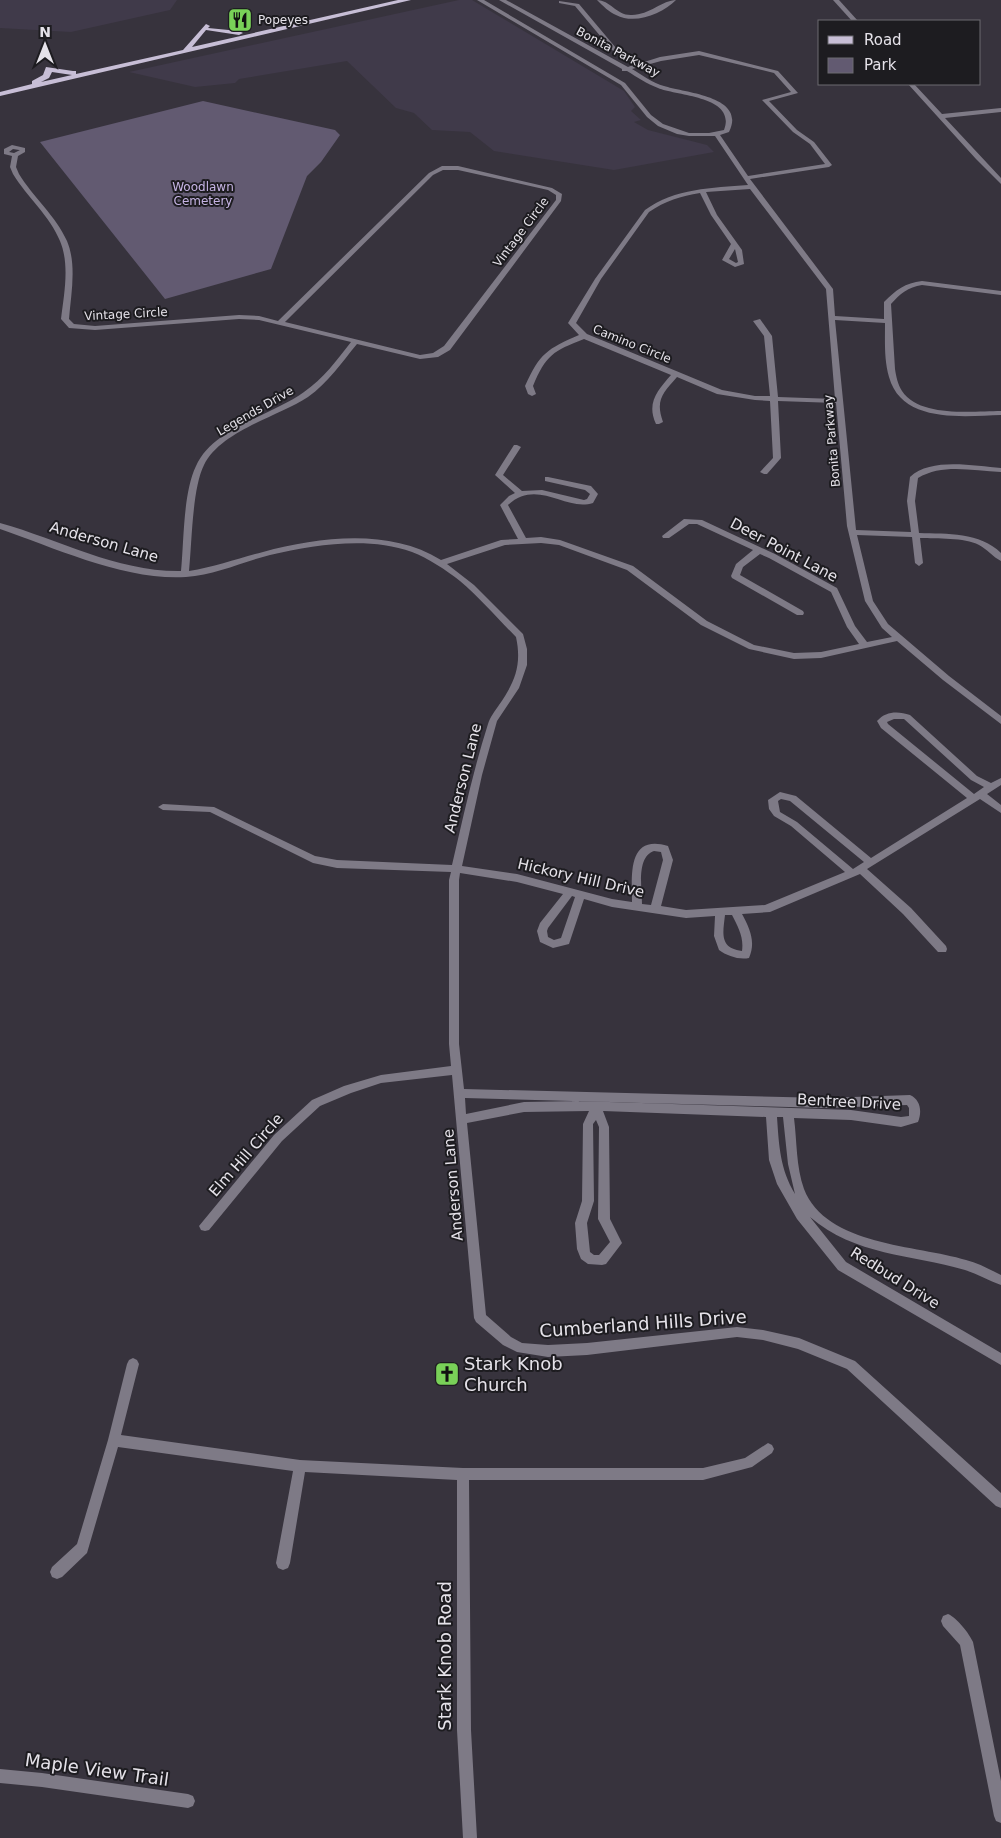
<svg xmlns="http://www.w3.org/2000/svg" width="1001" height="1838" font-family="'DejaVu Sans',sans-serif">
	<rect width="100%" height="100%" fill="#37333d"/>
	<g fill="#403a4a">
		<path d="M0,0h177l-7,10 -99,22 -71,-4z"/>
		<path d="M459,0h13l152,91 11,16 -4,4 10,9 -7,2 14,8 59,15 7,7 -100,18 -120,-19 -24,-19 -38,-2 -18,-17 -18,-5 -49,-47 -108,18 -4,4 -40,4 -66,-15z"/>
	</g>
	<path fill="#625a71" d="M203,101l132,29 5,5 -19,27 -14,14 -36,93 -106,30 -125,-157z"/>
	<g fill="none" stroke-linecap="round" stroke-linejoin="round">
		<g fill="#7e7a86" fill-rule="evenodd">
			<path d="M477,0h7l141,83 26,32 12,9 26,9h20l15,-3c13,-34 -47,-34 -66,-42 -11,-4 -21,-11 -31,-17h-5v-2l-123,-69h7l122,67 5,-2 -21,-15 -37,-44 -16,-3v-2l20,3 37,44 22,16 22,-7 39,-6 79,20 20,22 -29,8 28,29 17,12 18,23 -3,2 -79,12 83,110 2,27 49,3v-17c12,-12 21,-19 38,-21l79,10v4l-79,-10c-14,2 -22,9 -31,19l4,65c1,7 3,16 7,22 18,27 71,20 99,20v4c-37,1 -99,9 -112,-38 -5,-17 -4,-36 -4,-54l-50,-3 21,210 55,2 -4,-31 3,-24c21,-20 64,-11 91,-9v4c-28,-1 -58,-9 -83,6l-3,23 4,32c28,1 61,-1 82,20v8c-8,-4 -14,-12 -22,-16 -15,-8 -42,-6 -59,-7l3,25 -4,3 -4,-3 -3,-26 -55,-2 16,66 15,23 61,52 52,40v8l-58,-44 -46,-39 -76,17 -27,1 -45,-10 -48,-24 -74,-55 -68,-25 -18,-2 -36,2 -58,19 27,21 49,49 4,15v16l-8,23 -22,33 -15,54 -20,91 55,8 95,25 20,3c0,-27 -5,-68 36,-56l5,14 -12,46 25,4 79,-5 80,-33 -54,-46 -17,-10 -5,-7 -1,-9 12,-8 16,4 75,62 96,-60 -86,-70 -4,-7c9,-10 21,-10 33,-6l67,61 14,7 10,-5v7l-14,9 14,11v8l-21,-14 -113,70 44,39 35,38 1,3 -1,3h-8l-35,-38 -43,-40 -90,38 -28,2c8,15 14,28 7,44 -10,2 -22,-2 -30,-8l-5,-14 1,-20 -29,2 -74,-11 -28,-8 -15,45 -16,4 -13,-6 -3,-11 3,-8 23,-29 -46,-12 -57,-9 -1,7v164l5,45 361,9 85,-3c11,5 12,17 8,27l-17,5 -50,-7 -57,-2c3,23 2,49 10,71 22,57 113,56 162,71 12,3 23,9 35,15v10c-12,-4 -23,-11 -36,-15 -54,-16 -110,-14 -155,-53l36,45 155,91v12l-163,-95 -41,-51 -20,-35 -8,-24 -3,-43 -163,-6 6,16 1,92 12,24 -16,21 -4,1 -14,-1 -7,-5 -4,-10 -2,-26 7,-22 1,-77 6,-13 -65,1 -57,11 19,192 25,22 11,6 26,2 39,-2 150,-16 26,3 36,8 56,23 146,132v15l-5,-2 -149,-137 -49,-20 -35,-9 -26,-3 -150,18 -39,2 -31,-5 -14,-7 -27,-23 -2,-4 -22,-243 -71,8 -30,10 -31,13 -38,35 -73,89 -4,1 -4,-1 -2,-4 75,-91 38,-35 32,-14 37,-11 70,-9 -2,-22v-164l2,-8 -114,-4 -24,-5 -103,-51 -47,-2 -5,-3 5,-3 51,3 101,49 22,4 115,5c11,-47 21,-94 36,-141 2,-7 7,-13 11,-19 16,-23 23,-40 17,-68 -19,-19 -36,-39 -56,-56 -14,-11 -32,-23 -48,-29 -45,-16 -97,-7 -142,3 -28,7 -55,20 -84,22 -60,4 -131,-29 -186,-48v-6c61,17 117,49 181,48 3,-30 2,-78 15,-105 18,-39 75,-50 108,-74 19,-13 33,-32 47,-50l-92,-22 -20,-1 -144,11 -26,-2 -8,-9c3,-25 9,-54 -1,-78 -10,-25 -33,-44 -47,-67l-3,-7 2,-11 -8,-2v-5l8,-4 13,3v4l-7,4 -2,11 3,7c14,23 37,42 48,67 10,24 4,53 2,78l5,5 21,2 144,-11 20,1 19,5 151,-148 13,-7h16l94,22 10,6 -1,7 -111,149 -12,7 -18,2 -63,-15c-15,18 -29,39 -49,53 -31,20 -87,34 -104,68 -12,24 -12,78 -15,106 26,-4 50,-13 74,-19 57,-15 126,-24 178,8l60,-20 17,-1 -18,-34 9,-9 6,-3 -20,-18 19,-30h3l4,2 -18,28 19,16 20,-1 42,10 3,-1 3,-5 -5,-4 -40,-9v-4h3l43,9 7,8 -5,9c-28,9 -55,-25 -85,2l18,33 15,-1 19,3 73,26 74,55 47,24 40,8 27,-1 38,-8 -12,-17 -16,-35 -62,-34 -9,-4 -17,13 -3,8 63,36 1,2 -1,2h-6l-65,-37 -1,-2 5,-12 17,-14 -56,-26h-8l-20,14h-6l-1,-2 22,-17 18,1 73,34 62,34 18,38 12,16 25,-5 -10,-9 -17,-27 -18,-75 -11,-123 -58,-2 3,57 -14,16h-3l-4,-2 13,-14 -3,-57 -15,-1 -38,-6 -40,-17c-14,16 -22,23 -14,45l-4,2h-3c-10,-21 2,-34 15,-49l-87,-36c-31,12 -38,16 -51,47l3,8 -4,2 -4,-2 -3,-8c15,-33 22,-37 54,-51l-11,-12 27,-44 50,-69c30,-22 67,-22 103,-25l-33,-49h-26l-12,-2 -19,-8 -11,-9 -26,-32zM699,55l75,18 17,19 -29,8 31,32 17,12 15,20 -77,12 -28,-41 9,-3c18,-36 -44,-39 -65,-46 -11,-3 -22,-11 -32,-17l29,-8zM13,149l6,1h1l-6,3 -5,-1zM443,170h15l90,20 8,5v5l-112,146 -11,7 -13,2 -135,-33 148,-147zM750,189l76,100 9,110 -57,-2 -6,-61 -12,-17 -7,2 11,15 6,60h-15l-33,-6 -135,-56 -11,-11 25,-44 48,-67c16,-11 32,-16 51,-19l11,22 20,29 -9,16 13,7 9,-3 -2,-14 -25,-35 -11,-23zM735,249l3,13 -2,1 -7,-4zM894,719h10l67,61 13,7 -10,7 -86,-70 -1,-2zM781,799l9,2 74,61 -11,7 -56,-47 -17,-10 -2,-11zM654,851l7,1 2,8 -12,45 -9,-1c0,-15 -6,-47 12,-53zM572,896l3,1 -14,41 -7,2 -6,-3 -1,-6 1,-3zM725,915h7c6,12 12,22 10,36 -23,-3 -19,-18 -17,-36zM465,1098l360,10 82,-3 2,3v8l-8,1 -50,-7 -271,-9 -56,1 -58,12zM777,1117h6l5,47 7,30c-15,-25 -16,-48 -18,-77zM596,1120l3,7 -1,92 12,23 -11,13h-5l-4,-3 -3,-29 7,-22 -1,-77z"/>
			<path d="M597,0c13,0 20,16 35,15 17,0 31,-15 44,-15 -14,14 -41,25 -60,15 -7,-3 -13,-9 -19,-15z"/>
			<path d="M833,0h6l19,21h-6z"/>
			<path d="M908,84h6l28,30 59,-6v4l-56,6 56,60v6l-25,-25z"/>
			<path d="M133,1358l4,2 2,4 -18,71 179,25 163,8h240l42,-10 23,-15 4,2 2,4 -2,4 -20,14 -49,13h-234l2,250 6,108h-14l-6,-108v-250l-152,-8 -15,91 -2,5 -5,2 -5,-2 -2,-5 17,-92 -175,-24 -31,106 -25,24 -5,2 -5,-2 -2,-5 2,-5 25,-23 31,-104 19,-76 2,-4z"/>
			<path d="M948,1614c9,4 21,19 25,28l28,139v42l-5,-2 -2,-5 -34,-171 -17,-19 -2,-5 2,-5z"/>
			<path d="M0,1769l42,4 146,21 5,2 2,5 -2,5 -5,2 -146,-21 -42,-4z"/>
		</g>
		<path fill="#c7bed6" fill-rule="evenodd" d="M398,0h13l-411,96v-4l32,-8v-3l11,-6 3,-8 27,4h3v3l107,-24 23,-26 4,2 -2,2 31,3 4,2 -4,2 -33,-5 -14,17zM52,72l20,3 -31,7 8,-4z"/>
	</g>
	<defs>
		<symbol id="restaurant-square" viewBox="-11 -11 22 22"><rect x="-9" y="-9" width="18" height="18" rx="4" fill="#79d158" stroke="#1d1c20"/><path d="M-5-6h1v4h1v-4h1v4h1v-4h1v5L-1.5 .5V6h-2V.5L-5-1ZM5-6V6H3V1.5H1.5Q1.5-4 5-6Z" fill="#111"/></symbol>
		<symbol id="church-square" viewBox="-11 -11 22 22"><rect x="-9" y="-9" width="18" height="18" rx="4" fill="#79d158" stroke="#1d1c20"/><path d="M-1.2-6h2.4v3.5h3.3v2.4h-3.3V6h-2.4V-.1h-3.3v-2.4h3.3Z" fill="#111"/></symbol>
	</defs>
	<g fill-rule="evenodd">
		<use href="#restaurant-square" x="226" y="6" width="28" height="28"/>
		<use href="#church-square" x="433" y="1360" width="28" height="28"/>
	</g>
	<g text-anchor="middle" stroke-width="4" stroke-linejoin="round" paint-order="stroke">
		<g font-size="12" fill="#e5e2e9" stroke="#1d1c20" text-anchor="start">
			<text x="258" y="24">Popeyes</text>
		</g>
		<g font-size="12" fill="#e5e2e9" stroke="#1d1c20">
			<text transform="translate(618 52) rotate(28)" y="4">Bonita Parkway</text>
			<text transform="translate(521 232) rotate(-53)" y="4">Vintage Circle</text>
			<text transform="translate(126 314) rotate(-3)" y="4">Vintage Circle</text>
			<text transform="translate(632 344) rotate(22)" y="4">Camino Circle</text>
			<text transform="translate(255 411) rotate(-30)" y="4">Legends Drive</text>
			<text transform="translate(832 441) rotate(-95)" y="4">Bonita Parkway</text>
		</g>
		<g font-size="12" fill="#c6b4e4" stroke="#1d1c20">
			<text x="203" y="191">Woodlawn<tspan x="203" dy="14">Cemetery</tspan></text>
		</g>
		<g font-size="15" fill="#e5e2e9" stroke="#1d1c20">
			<text transform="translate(104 542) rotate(16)" y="5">Anderson Lane</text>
			<text transform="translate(784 550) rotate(28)" y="5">Deer Point Lane</text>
			<text transform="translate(463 778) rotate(-76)" y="5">Anderson Lane</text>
			<text transform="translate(581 878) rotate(13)" y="5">Hickory Hill Drive</text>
			<text transform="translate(849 1102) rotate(3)" y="5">Bentree Drive</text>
			<text transform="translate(246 1155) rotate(-49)" y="5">Elm Hill Circle</text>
			<text transform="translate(453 1185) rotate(-95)" y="5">Anderson Lane</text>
			<text transform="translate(895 1278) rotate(32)" y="5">Redbud Drive</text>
		</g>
		<g font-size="18" fill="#e5e2e9" stroke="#1d1c20">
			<text transform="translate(643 1324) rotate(-4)" y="6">Cumberland Hills Drive</text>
			<text transform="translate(445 1656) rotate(-90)" y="6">Stark Knob Road</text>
			<text transform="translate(97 1770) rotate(8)" y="6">Maple View Trail</text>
		</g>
		<g font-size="18" fill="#e5e2e9" stroke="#1d1c20" text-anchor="start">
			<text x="464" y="1370">Stark Knob<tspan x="464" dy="21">Church</tspan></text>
		</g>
	</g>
	<rect x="818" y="20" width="162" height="65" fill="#1d1c20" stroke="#6d6b70"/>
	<rect x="828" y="36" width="25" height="8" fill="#c7bed6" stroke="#6d6b70"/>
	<text x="864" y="45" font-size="15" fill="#e5e2e9">Road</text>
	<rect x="828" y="58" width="25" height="15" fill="#625a71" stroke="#6d6b70"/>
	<text x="864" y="70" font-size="15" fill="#e5e2e9">Park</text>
	<g transform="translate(45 45)" stroke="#1d1c20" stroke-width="4" paint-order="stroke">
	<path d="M0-4L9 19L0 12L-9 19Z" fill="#e5e2e9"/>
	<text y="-8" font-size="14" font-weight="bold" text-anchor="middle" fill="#e5e2e9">N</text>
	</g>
</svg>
